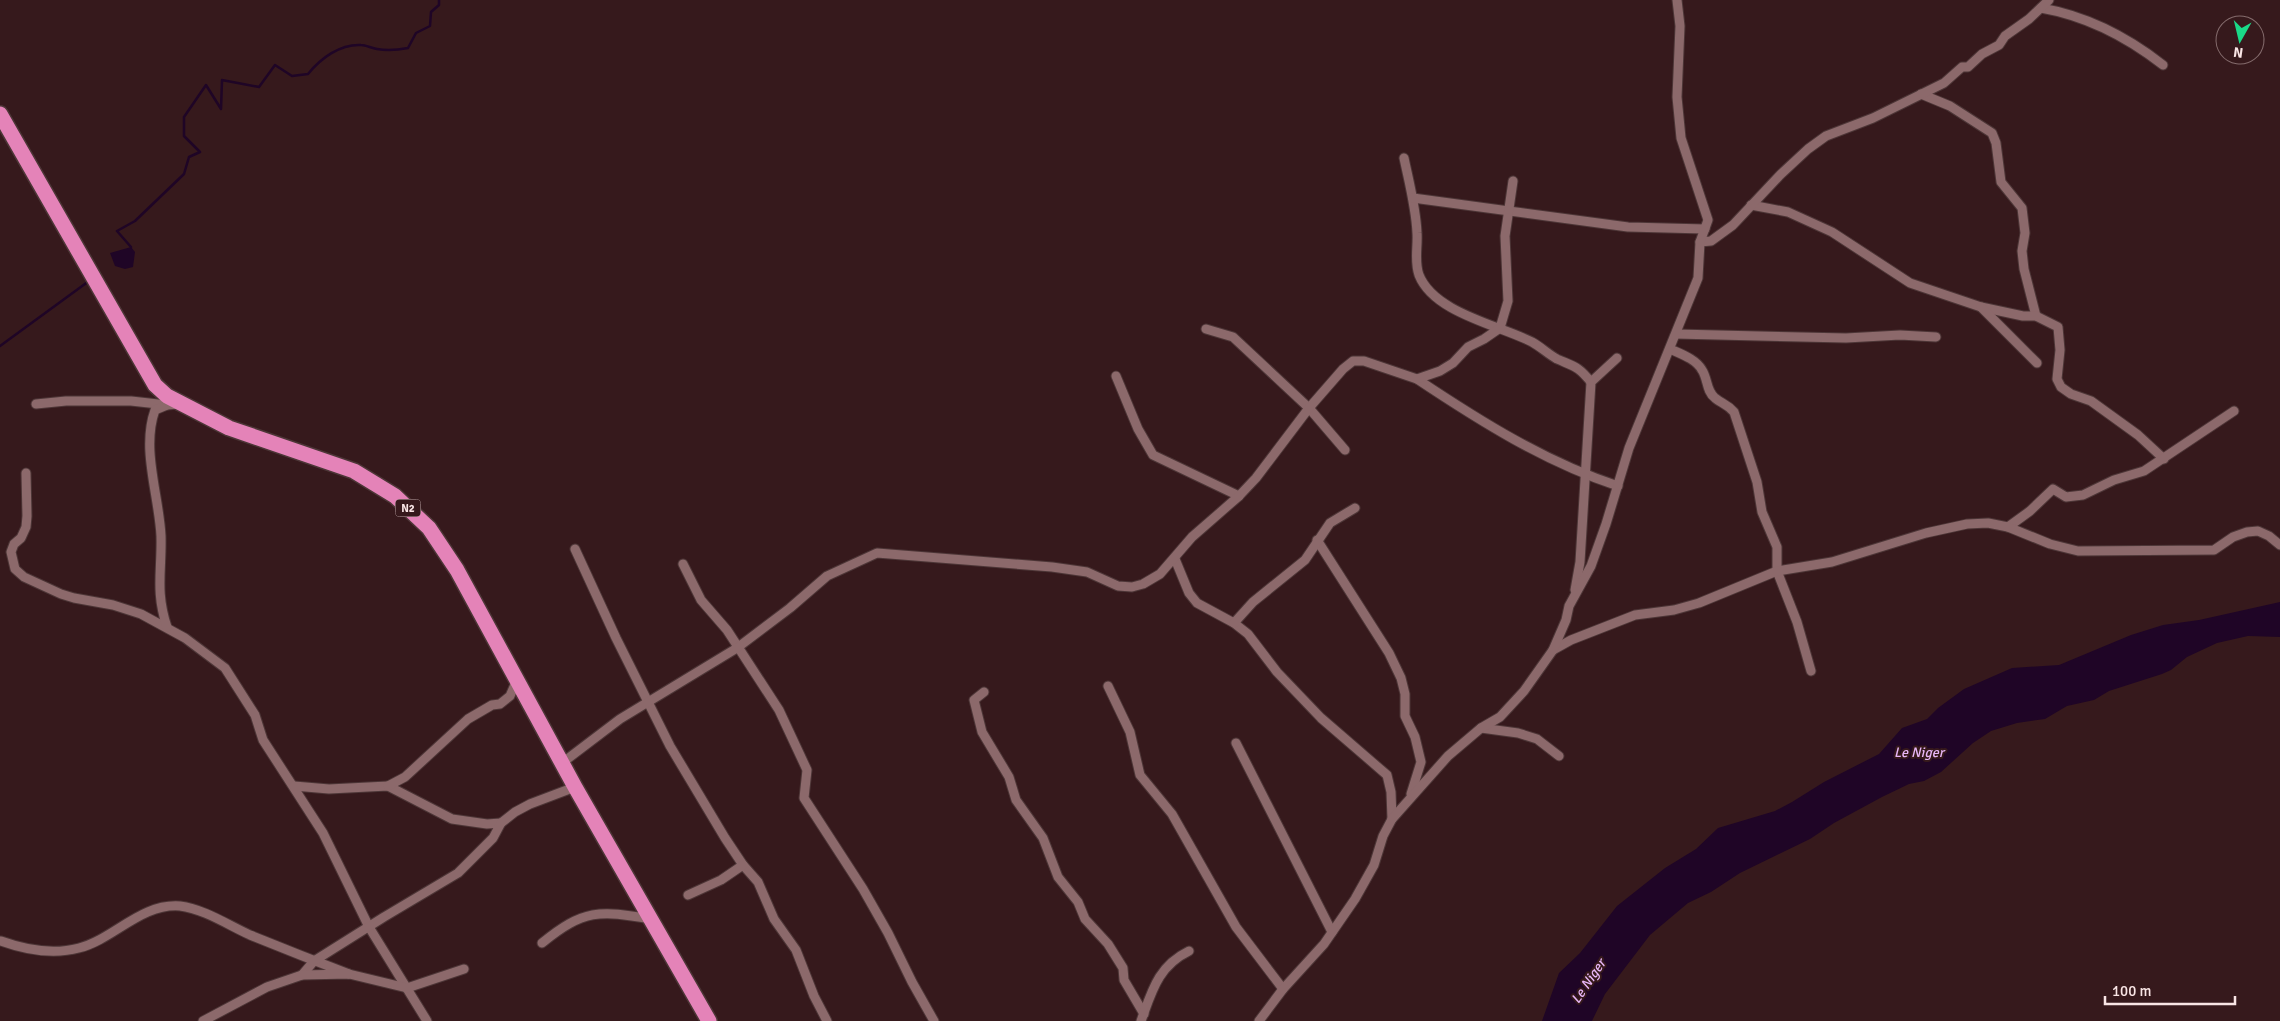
<svg xmlns="http://www.w3.org/2000/svg" width="2280" height="1021" font-family="Signika,sans-serif">
	<rect width="100%" height="100%" fill="#36191c"/>
	<g fill="#1f0526">
		<path d="M131,247l4,5 -2,15 -8,2 -10,-3 -5,-13z"/>
		<path d="M2280,602v35l-32,-1 -31,7 -30,14 -16,13 -9,4 -53,17 -15,9 -27,6 -22,13 -28,4 -26,8 -18,12 -32,29 -17,9 -15,3 -27,13 -48,26 -24,16 -70,34 -29,19 -23,11 -38,32 -45,59 -13,27h-50l17,-48 21,-20 37,-47 48,-38 31,-19 22,-21 57,-17 17,-9 32,-20 55,-28 23,-26 25,-9 11,-11 26,-19 48,-21 47,-3 72,-30 32,-10 36,-5z"/>
	</g>
	<g fill="none" stroke-linecap="round" stroke-linejoin="round">
		<g stroke="#1f0526" stroke-width="2.5">
			<path d="M131,247l-14,-16 18,-10 49,-47 5,-17 11,-5 -16,-16v-19l22,-32 15,24 1,-29 37,7 16,-22 17,11 16,-2c13,-16 32,-30 53,-29 5,0 10,3 16,4 10,2 21,1 31,-1l8,-15 14,-7 1,-14 8,-7v-5"/>
			<path d="M0,346l89,-65"/>
		</g>
		<defs>
			<g id="street">
				<path d="M2041,8c46,8 85,28 122,57"/>
				<path d="M1921,94l29,12 42,27 4,10 5,39 21,26 3,25 -3,18 2,18 12,47"/>
				<path d="M1404,158c5,24 12,50 13,75 1,14 -3,28 2,42 15,38 80,50 113,67 9,5 16,12 25,17 18,8 21,7 34,23"/>
				<path d="M1413,198l215,29 77,2"/>
				<path d="M1751,205l37,7 44,20 78,51 71,24 42,9h13l22,11 2,23 -3,29 4,8 10,7 20,7 47,34 26,24"/>
				<path d="M1700,242l11,-1 22,-16 47,-50 28,-26 18,-13 47,-18 71,-35 18,-16h6l14,-13 17,-9 6,-9 24,-17 20,-19"/>
				<path d="M1981,307l56,56"/>
				<path d="M1206,329l27,8 76,71 36,42"/>
				<path d="M1676,334l170,4 54,-3 36,2"/>
				<path d="M1670,349c11,5 26,10 32,21 6,9 4,21 13,28 7,6 11,5 19,14l23,70 5,30 15,35v24l20,51 14,49"/>
				<path d="M1116,376l22,53 15,26 86,41"/>
				<path d="M1417,379c63,42 128,83 201,107"/>
				<path d="M36,404l30,-3h65l36,4"/>
				<path d="M26,473l1,43 -1,11 -5,11 -7,6 -3,8 4,17 9,8 37,17 13,4 39,7 28,9 44,24 40,30 30,47 8,25 60,93 46,94 58,94"/>
				<path d="M2008,527l22,-16 23,-22 13,8 17,-2 31,-15 30,-9 90,-60"/>
				<path d="M1317,540l72,113 12,25 4,16v22l10,21 6,25 -10,32"/>
				<path d="M575,549l41,89 54,108 55,92 18,27 15,17 16,37 22,31 18,46 13,25"/>
				<path d="M1175,559l14,34 8,10 37,20 14,11 29,38 44,46 66,57 4,17 1,27"/>
				<path d="M683,564l18,36 26,30 52,80 28,60 -3,28 59,91 25,44 24,49 22,39"/>
				<path d="M1575,590l5,-28 11,-180 26,-24"/>
				<path d="M1234,623l19,-21 52,-42 25,-37 25,-15"/>
				<path d="M167,627c-12,-36 -5,-56 -6,-91 -2,-41 -20,-87 -6,-126l12,-5 12,-1"/>
				<path d="M1553,650l18,-10 64,-25 39,-5 25,-7 78,-32 55,-9 94,-29 41,-9 21,-1 20,4 42,17 28,7 136,-1 19,-13 14,-5 11,-1 11,5 11,9"/>
				<path d="M1108,686l22,46 10,43 32,39 64,113 47,62"/>
				<path d="M984,692l-10,8 8,32 27,45 7,23 27,38 15,39 20,25 7,17 23,25 15,24 1,12 20,34"/>
				<path d="M1481,728l37,5 19,6 22,17"/>
				<path d="M1236,743l96,189"/>
				<path d="M562,763l58,-44 117,-71 53,-40 37,-32 50,-23 175,14 35,5 31,14 14,1 11,-3 17,-10 32,-37 47,-41 17,-18 53,-70 34,-39 10,-8h11l53,18 23,-8 13,-8 15,-16 16,-8 16,-11 8,-27 -3,-65 8,-55"/>
				<path d="M294,786l35,3 59,-3 64,33 35,5 14,-1"/>
				<path d="M388,786l17,-9 63,-58 24,-14 8,-1 10,-8 7,-16"/>
				<path d="M688,895l33,-15 22,-15"/>
				<path d="M1,941c25,9 52,14 78,7 35,-9 62,-45 101,-42 24,3 48,19 70,29 32,13 65,26 99,39"/>
				<path d="M542,943c42,-34 57,-33 109,-24"/>
				<path d="M302,975l12,-14 70,-44 74,-44 35,-35 8,-15 14,-11 15,-8 45,-17"/>
				<path d="M203,1021l64,-34 35,-12 47,-1 58,14 57,-19"/>
				<path d="M1141,1021c11,-30 17,-55 48,-70"/>
				<path d="M1259,1021l24,-32 41,-45 31,-45 19,-34 9,-29 9,-17 56,-63 33,-28 19,-11 24,-26 29,-41 13,-30 3,-14 22,-40 15,-42 23,-76 69,-170 2,-36 8,-22 -27,-82 -4,-41 3,-71 -3,-26"/>
			</g>
			<path id="highway" d="M0,114l155,271 12,11 62,32 125,43 41,25 34,32 28,42 118,217 134,234"/>
		</defs>
		<use href="#street" stroke="#4d3637" stroke-width="11"/>
		<use href="#highway" stroke="#4d3637" stroke-width="18"/>
		<use href="#street" stroke="#8c696b" stroke-width="9"/>
		<use href="#highway" stroke="#e483b8" stroke-width="15"/>
	</g>
	<g text-anchor="middle" stroke-width="4" stroke-linejoin="round" paint-order="stroke">
		<rect fill="#36191c" stroke="#bea8a9" stroke-width="1" x="395.5" y="499.5" width="25" height="17" rx="4"/>
		<g font-size="11" font-weight="bold" fill="#f9e5e5">
			<text x="408" y="512">N2</text>
		</g>
		<g font-size="14" font-style="italic" fill="#e8b6f7" stroke="#36191c">
			<text x="1919" y="757">Le Niger</text>
			<text transform="translate(1588 981) rotate(-56)" y="5">Le Niger</text>
		</g>
	</g>
	<g transform="translate(2240 40) rotate(188)"><circle r="24" fill="#36191c" stroke="#846b6c"/>
	<path d="M0-4L9 19L0 12L-9 19Z" fill="#1ad988"/>
	<text y="-8" font-size="14" font-weight="bold" text-anchor="middle" fill="#f9e5e5">N</text>
	</g>
	<path d="M2105 996v8h130v-8" fill="none" stroke="#f9e5e5" stroke-width="2.5"/>
	<text x="2112" y="996" font-size="15" fill="#f9e5e5" stroke="#36191c" stroke-width="4" paint-order="stroke">100 m</text>
</svg>
